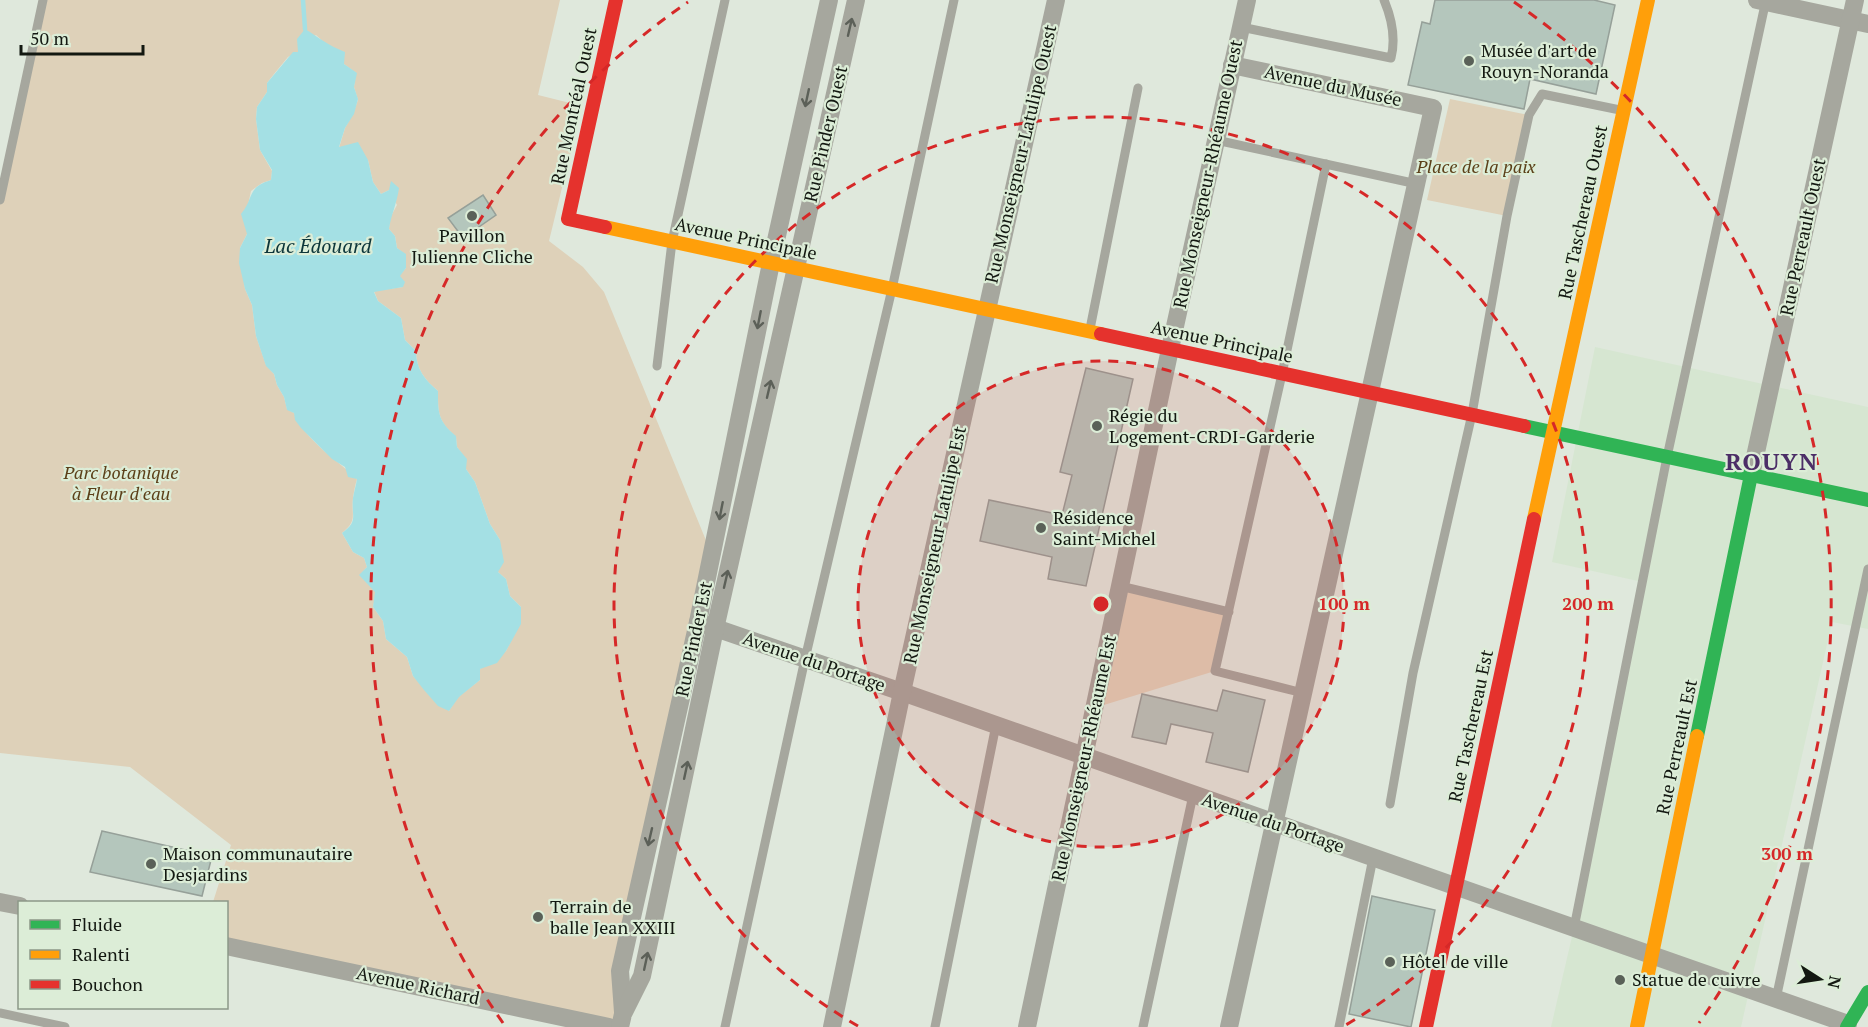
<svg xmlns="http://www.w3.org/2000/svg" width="1868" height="1027" font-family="'PT Serif',serif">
	<rect width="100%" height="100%" fill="#dfe8dc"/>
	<path fill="#d6e6d1" d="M1595,347l273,60v222l-36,-7 -91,405h-190l23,-99 64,-347 -86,-19z"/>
	<g fill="#ded1b9" fill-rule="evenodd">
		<path d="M43,0h517l-22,95 44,11 -33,135 34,26 21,25 108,263 -92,416v56l-393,-81 -1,-44h-13l18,-57 -101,-78 -130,-14v-553zM316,35l12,11 16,6v12l12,9 -2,14 4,13 -5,14 -8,14 -6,20 29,12 5,22 8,12 8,-4 8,15 -7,13 -1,11 6,7 2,12 9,7v13l-7,8 4,11 -29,4 4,10 23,17 4,22 11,11c0,18 9,29 22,40 0,22 0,30 18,46l1,10 9,12v10l9,13 15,42 10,16 -2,32 8,7 4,17 11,11 -9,32 -6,12 -26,18v11l-22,17 -9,14 -36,-35 -6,-19 -21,-18 -3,-18 -10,-14 3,-15 -16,-17 7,-8 -3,-9 -11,-6 -11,-19c16,-13 9,-17 11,-35 1,-6 2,-13 4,-19 -23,-22 -50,-37 -63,-66l-7,-4 -3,-12 -7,-12 -3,-11 -8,-9 -10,-29 -4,-31 -7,-16 -5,-41 7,-14 1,-29 3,-14 11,-8 9,-3 1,-9 -12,-21 -4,-31 1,-12 10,-15v-9l7,-9 14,-17 10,-5v-7z"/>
		<path d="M1450,99l79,16 -22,101 -80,-16z"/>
		<path d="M1120,586l109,26 -14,59 -121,37z"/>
	</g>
	<path fill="#a4e0e4" d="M305,29c15,9 22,16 40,23l-1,12 13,9 -3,14 4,12 -4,15 -9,14 -6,19 19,-5 10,18 5,22 8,12 8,-4 2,-9 8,7c-2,15 -8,27 -10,41l6,7 2,12 9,6v14l-6,8 5,6 -2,5 -29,5 4,9 23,17 4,22 11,11c0,18 9,29 22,40 0,22 0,30 18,45l1,11 10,12 -1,10 9,13 15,42 10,16 4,22 -6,10 8,7 4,17 11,11v17l-15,27 -9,12 -17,6v11l-21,17 -10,14 -11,-5 -14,-16 -11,-14 -6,-19 -21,-18 -3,-18 -10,-14 2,-15 -16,-17 8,-8 -3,-9 -11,-6 -11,-19c17,-12 9,-17 11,-35 1,-6 3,-13 4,-19l-9,-2 -3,-10 -13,-8 -31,-31 -6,-8 -1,-7 -7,-3 -3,-13 -7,-12 -3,-11 -8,-8 -10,-30 -4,-31 -7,-16 -6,-26 1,-15 7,-14 -6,-20c14,-17 5,-26 30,-34l1,-10 -12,-20 -4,-31 1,-12 10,-15v-9l26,-31h5l-1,-13z"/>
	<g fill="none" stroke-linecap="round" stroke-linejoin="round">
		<path stroke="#a4e0e4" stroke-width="4.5" d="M303,0l2,29"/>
	</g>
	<g fill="#b4c6bc" stroke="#96a099" stroke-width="1.5">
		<path d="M1435,0h159l21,5 -19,89 -66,-15 -6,30 -116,-24 14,-63 8,2z"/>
		<path d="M483,195l13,20 -33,23 -15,-20z"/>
		<path d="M1086,368l47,11 -47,207 -38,-7 4,-22 -72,-16 9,-41 73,15 10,-40 -12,-3z"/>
		<path d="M1223,690l42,10 -17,72 -42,-10 7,-29 -42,-9 -5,20 -34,-7 10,-43 75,17z"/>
		<path d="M102,831l110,25 -10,40 -112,-24z"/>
		<path d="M1372,896l63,14 -24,117 -62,-13z"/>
	</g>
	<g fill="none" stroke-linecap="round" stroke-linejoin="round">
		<g stroke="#a6a79e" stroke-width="9">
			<path d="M1241,27l150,31c5,-20 1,-39 -7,-58"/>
			<path d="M1216,140l201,44"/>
			<path d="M0,200l43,-200"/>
			<path d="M1090,329l48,-241"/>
			<path d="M657,366l15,-124 53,-242"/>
			<path d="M1120,586l109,26"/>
			<path d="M1303,693l-88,-22 67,-297 44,-210"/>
			<path d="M1390,804l23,-131 59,-259 35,-198 22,-101 13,-21 78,16"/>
			<path d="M1574,928l93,-471 99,-457"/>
			<path d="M1776,999l92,-430"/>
			<path d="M0,1013l65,14"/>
			<path d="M725,1027l80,-368 87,-370 62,-289"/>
			<path d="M935,1027l61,-302"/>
			<path d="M1143,1027l50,-232"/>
			<path d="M1339,1027l34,-169"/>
		</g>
		<g stroke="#a6a79e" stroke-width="18">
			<path d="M1757,0l111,24"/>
			<path d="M1751,475l104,-475"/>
			<path d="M698,622l204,70 946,332"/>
			<path d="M0,902l20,4"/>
			<path d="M226,946l383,81"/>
			<path d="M623,1012l-3,-41 78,-349 73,-359 58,-263"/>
			<path d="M620,1027l3,-13 19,-38 73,-347 141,-629"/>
			<path d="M832,1027l70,-335 154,-692"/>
			<path d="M1027,1027l143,-678 77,-349"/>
			<path d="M1229,1027l204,-919 -201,-43"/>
		</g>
		<g stroke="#30b455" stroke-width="14">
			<path d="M1524,426l344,74"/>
			<path d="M1697,736l54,-261"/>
			<path d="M1847,1027l21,-35"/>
		</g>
		<g stroke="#ff9f0a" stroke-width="14">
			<path d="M605,227l496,107"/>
			<path d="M1534,519l114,-519"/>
			<path d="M1637,1027l60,-291"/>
		</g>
		<g stroke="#e5322d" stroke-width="14">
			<path d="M605,227l-37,-8 48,-219"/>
			<path d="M1101,334l423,92"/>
			<path d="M1426,1027l108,-508"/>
		</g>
	</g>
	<defs><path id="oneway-shaft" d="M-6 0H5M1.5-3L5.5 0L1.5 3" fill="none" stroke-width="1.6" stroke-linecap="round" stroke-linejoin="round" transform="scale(1.5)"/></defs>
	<g stroke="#5c6058">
		<use href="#oneway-shaft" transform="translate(850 27) rotate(-77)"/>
		<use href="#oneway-shaft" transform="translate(807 98) rotate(102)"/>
		<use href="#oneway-shaft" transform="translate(759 320) rotate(101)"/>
		<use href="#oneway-shaft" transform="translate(769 389) rotate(-77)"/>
		<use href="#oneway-shaft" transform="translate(721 511) rotate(101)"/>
		<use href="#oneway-shaft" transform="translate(726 579) rotate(-77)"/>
		<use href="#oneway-shaft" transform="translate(686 770) rotate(-78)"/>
		<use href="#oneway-shaft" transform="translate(650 837) rotate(103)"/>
		<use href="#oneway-shaft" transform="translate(646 961) rotate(-78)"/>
	</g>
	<circle cx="1101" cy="604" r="243" fill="#d62828" fill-opacity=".12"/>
	<g fill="none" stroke="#d62828" stroke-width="3" stroke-dasharray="10 8">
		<circle cx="1101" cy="604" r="243"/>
		<path d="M858 1026A487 487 0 1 1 1344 1026"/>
		<path d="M503 1023A730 730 0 0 1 688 2M1514 2A730 730 0 0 1 1699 1023"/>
	</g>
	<g fill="#5a6158" stroke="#dcedd7" stroke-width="2">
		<circle cx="1469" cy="61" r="6"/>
		<circle cx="472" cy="216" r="6"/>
		<circle cx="1097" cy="426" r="6"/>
		<circle cx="1041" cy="528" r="6"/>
		<circle cx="151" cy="864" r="6"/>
		<circle cx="538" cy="917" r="6"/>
		<circle cx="1390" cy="962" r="6"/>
		<circle cx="1620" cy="980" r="6"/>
	</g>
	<g text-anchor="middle" stroke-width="4.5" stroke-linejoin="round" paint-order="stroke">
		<g font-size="18" fill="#131811" stroke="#dcedd7" text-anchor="start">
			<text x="1481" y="57">Musée d'art de<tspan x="1481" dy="21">Rouyn-Noranda</tspan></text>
			<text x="472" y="242" text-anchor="middle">Pavillon<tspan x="472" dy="21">Julienne Cliche</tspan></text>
			<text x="1109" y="422">Régie du<tspan x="1109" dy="21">Logement-CRDI-Garderie</tspan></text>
			<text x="1053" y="524">Résidence<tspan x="1053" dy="21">Saint-Michel</tspan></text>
			<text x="163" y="860">Maison communautaire<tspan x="163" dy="21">Desjardins</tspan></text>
			<text x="550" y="913">Terrain de<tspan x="550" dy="21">balle Jean XXIII</tspan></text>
			<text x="1402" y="968">Hôtel de ville</text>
			<text x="1632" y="986">Statue de cuivre</text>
		</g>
		<g font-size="18" fill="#131811" stroke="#dcedd7">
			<text transform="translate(1333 86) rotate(12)" y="6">Avenue du Musée</text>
			<text transform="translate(574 106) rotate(-78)" y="6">Rue Montréal Ouest</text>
			<text transform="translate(826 134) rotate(-77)" y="6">Rue Pinder Ouest</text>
			<text transform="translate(1021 154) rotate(-77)" y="6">Rue Monseigneur-Latulipe Ouest</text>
			<text transform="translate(1208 174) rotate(-78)" y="6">Rue Monseigneur-Rhéaume Ouest</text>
			<text transform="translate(1583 212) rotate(-78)" y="6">Rue Taschereau Ouest</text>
			<text transform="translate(1803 237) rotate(-78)" y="6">Rue Perreault Ouest</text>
			<text transform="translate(746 239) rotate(12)" y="6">Avenue Principale</text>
			<text transform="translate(1222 342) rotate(12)" y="6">Avenue Principale</text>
			<text transform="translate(935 545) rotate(-78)" y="6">Rue Monseigneur-Latulipe Est</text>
			<text transform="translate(694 639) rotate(-78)" y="6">Rue Pinder Est</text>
			<text transform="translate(814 662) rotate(19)" y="6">Avenue du Portage</text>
			<text transform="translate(1471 726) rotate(-78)" y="6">Rue Taschereau Est</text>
			<text transform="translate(1677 747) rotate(-78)" y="6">Rue Perreault Est</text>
			<text transform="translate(1084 758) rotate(-78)" y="6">Rue Monseigneur-Rhéaume Est</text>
			<text transform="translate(1273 823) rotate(19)" y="6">Avenue du Portage</text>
			<text transform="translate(418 986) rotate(12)" y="6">Avenue Richard</text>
		</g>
		<g font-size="18" font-style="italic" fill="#5c4019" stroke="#dcedd7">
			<text x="1476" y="173">Place de la paix</text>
			<text x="121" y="479">Parc botanique<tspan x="121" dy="21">à Fleur d'eau</tspan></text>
		</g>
		<g font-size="20" font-style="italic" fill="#0c353a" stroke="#dcedd7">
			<text x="318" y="253">Lac Édouard</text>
		</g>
		<g font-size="24" font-weight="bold" letter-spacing="1.5" fill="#4c2e67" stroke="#dcedd7">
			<text x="1772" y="470">ROUYN</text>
		</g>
	</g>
	<circle cx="1101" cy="604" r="9" fill="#d62828" stroke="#dcedd7" stroke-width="3"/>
	<g font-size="18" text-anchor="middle" font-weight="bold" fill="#d62828" stroke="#dcedd7" stroke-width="4.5" stroke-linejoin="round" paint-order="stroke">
		<text x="1344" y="610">100 m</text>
		<text x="1588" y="610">200 m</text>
		<text x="1787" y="860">300 m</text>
	</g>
	<rect x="18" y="901" width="210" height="108" fill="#dcedd7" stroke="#8c9888" stroke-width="1.5"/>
	<rect x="30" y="920" width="30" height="9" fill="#30b455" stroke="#8c9888" stroke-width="1.5"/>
	<text x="72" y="931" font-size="18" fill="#131811">Fluide</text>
	<rect x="30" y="950" width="30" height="9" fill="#ff9f0a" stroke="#8c9888" stroke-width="1.5"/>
	<text x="72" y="961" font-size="18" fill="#131811">Ralenti</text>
	<rect x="30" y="980" width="30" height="9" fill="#e5322d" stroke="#8c9888" stroke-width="1.5"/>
	<text x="72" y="991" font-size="18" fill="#131811">Bouchon</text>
	<g transform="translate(1820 979) rotate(102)" stroke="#dcedd7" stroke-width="4.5" paint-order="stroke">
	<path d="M0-4.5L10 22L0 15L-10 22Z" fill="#131811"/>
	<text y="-9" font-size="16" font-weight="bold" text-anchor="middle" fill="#131811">N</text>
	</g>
	<path d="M21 45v9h122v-9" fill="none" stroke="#131811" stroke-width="3"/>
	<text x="30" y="45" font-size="18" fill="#131811" stroke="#dcedd7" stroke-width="4.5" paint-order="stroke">50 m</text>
</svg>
